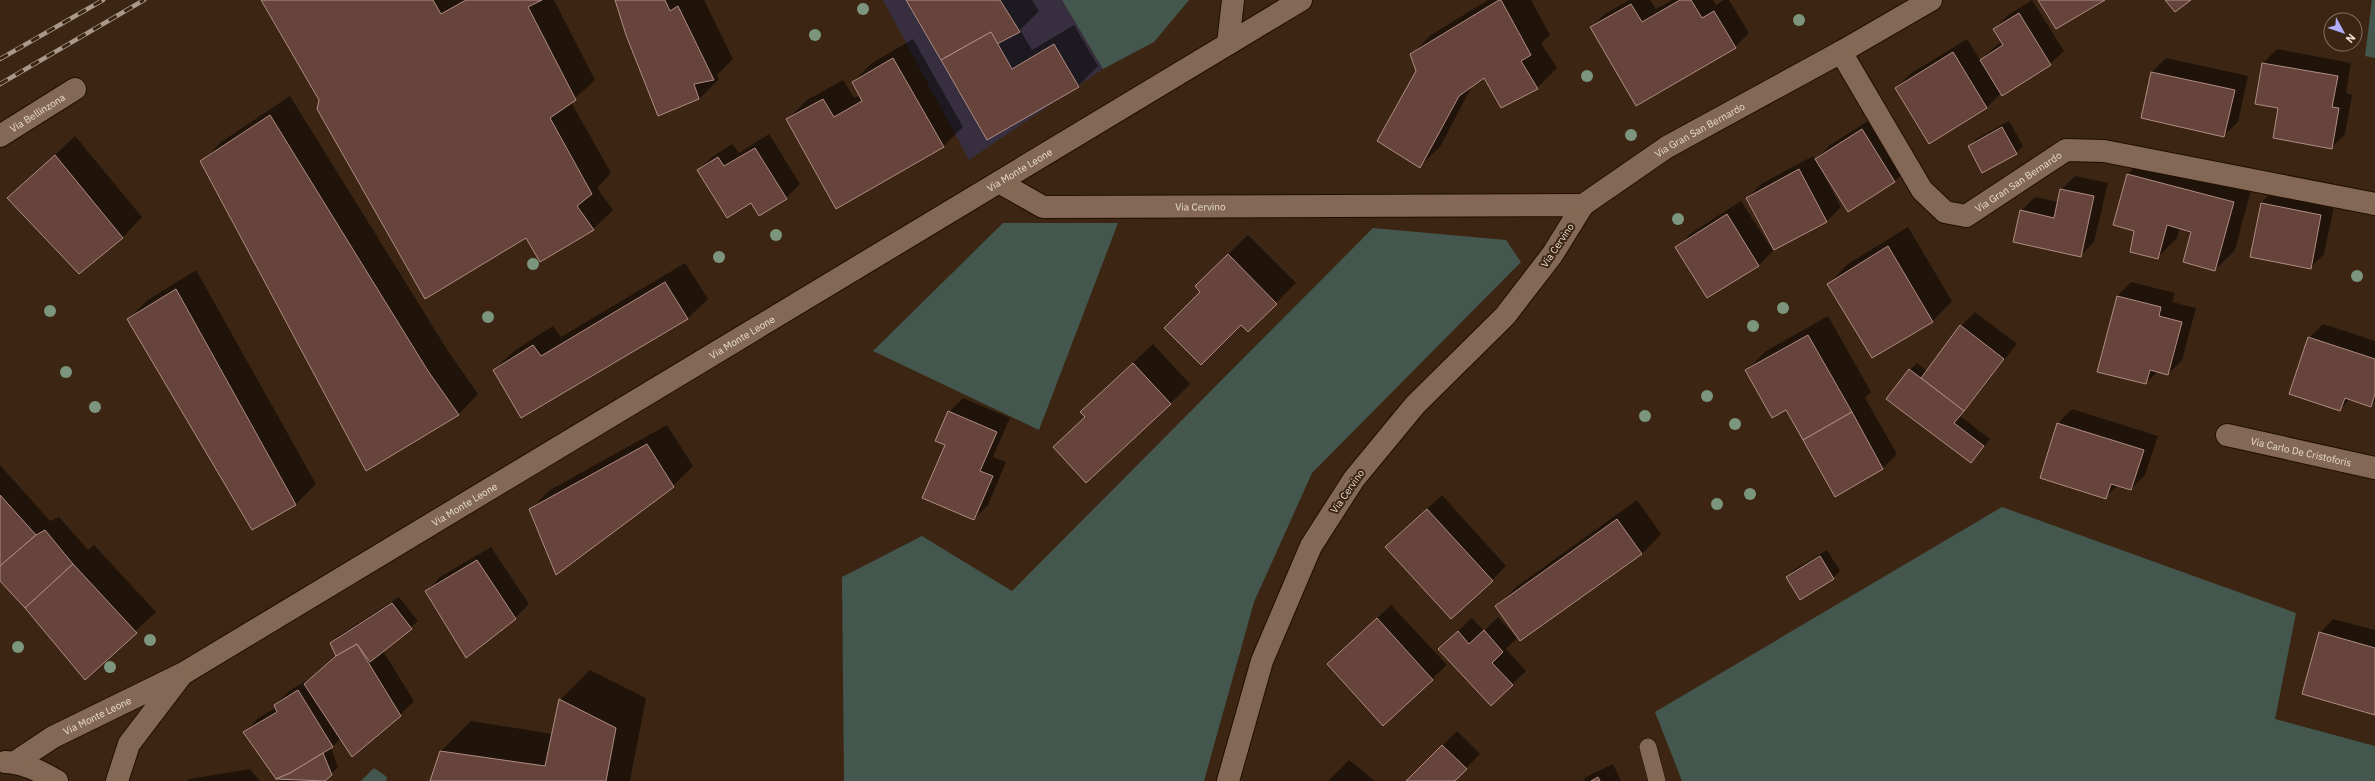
<svg xmlns="http://www.w3.org/2000/svg" width="2375" height="781" font-family="'IBM Plex Sans',sans-serif">
	<rect width="100%" height="100%" fill="#3c2613"/>
	<path fill="#372f3f" d="M883,0h179l41,69 -134,91z"/>
	<g fill="#43574e">
		<path d="M1062,0h127l-35,42 -51,27z"/>
		<path d="M2372,0h3v58l-10,-2z"/>
		<path d="M1003,223h115l-79,207 -166,-79z"/>
		<path d="M1373,228l133,12 15,22 -209,211 -58,129 -50,179h-360l-2,-204 80,-41 90,55z"/>
		<path d="M2002,507l294,106 -21,106 100,27v35h-693l-27,-69z"/>
		<path d="M374,768l13,9 -1,4h-25z"/>
	</g>
	<g fill="#0007">
		<path d="M262,0h292l41,80 -24,22 40,71 -14,15 16,22 -20,19 -67,8 -206,-137z"/>
		<path d="M616,0h88l29,59 -16,16 2,4 -20,20z"/>
		<path d="M906,0h126l7,11 -19,19 12,20 42,-25 24,41 -20,20 -91,52z"/>
		<path d="M1488,0h43l19,35 -9,8 16,25 -20,20 -53,-12 -11,8 -33,63 -20,19 -3,-95 -6,-16 20,-20z"/>
		<path d="M1629,0h21l6,9 16,-9h41l3,5 8,-5h5l20,33 -14,14 -144,-20 14,-13z"/>
		<path d="M2032,0l32,51 -14,13 -49,29 -14,14 -58,36 -33,-55 14,-14 57,-35 13,21 22,-19 -8,-12 14,-14z"/>
		<path d="M913,39l50,88 -20,20 -156,-27 20,-20 36,-20 11,18 6,-3 -7,-13 19,-19z"/>
		<path d="M2277,49l74,14 -5,30 6,2 -7,39 -14,14 -51,-40 -24,-5 7,-40z"/>
		<path d="M2166,58l82,18 -10,46 -14,13 -82,-18 10,-45z"/>
		<path d="M290,96l158,255 30,43 -19,20 -92,56 -165,-308 19,-20z"/>
		<path d="M1876,116l33,51 -14,14 -47,30 -25,-38 18,34 -14,14 -53,28 -27,-51 14,-14 52,-28 2,4 15,-15z"/>
		<path d="M2009,121l14,25 -7,7 -47,-7 7,-7z"/>
		<path d="M769,134l31,50 -14,14 -35,4 -53,-32 14,-13 20,-13 7,9z"/>
		<path d="M75,136l67,81 -19,20 -44,35 -70,-74z"/>
		<path d="M2148,155l105,27 -18,68 -20,20 -22,-39 -13,-4 -3,11 -20,20 -29,-84z"/>
		<path d="M2075,176l33,7 -14,59 -14,14 -59,-45 14,-14 23,5 3,-12z"/>
		<path d="M2275,189l60,12 -11,53 -14,14 -49,-65z"/>
		<path d="M1741,201l32,50 -14,14 -52,32 -31,-49 14,-14z"/>
		<path d="M1908,227l44,74 -19,20 -61,36 -44,-73 20,-20z"/>
		<path d="M1248,235l48,48 -48,48 -52,-45z"/>
		<path d="M685,263l23,36 -20,19 -167,99 -27,-47 20,-19 39,-25 8,11z"/>
		<path d="M196,270l120,214 -20,20 -44,25 -124,-210 20,-19z"/>
		<path d="M2131,282l44,11 -3,9 24,6 -14,52 -14,14 -10,-3 -12,12 -29,-87z"/>
		<path d="M1975,312l42,32 -57,72 30,23 -19,23 -61,-92 7,-7 10,8 34,-45z"/>
		<path d="M1828,316l43,76 -6,6 32,56 -14,14 -47,27 -49,-86 -40,-39 19,-19z"/>
		<path d="M2323,324l52,17v60l-4,5 -21,-7 -10,10 -31,-71z"/>
		<path d="M1153,344l37,40 -20,20 -84,13 -5,-5z"/>
		<path d="M963,398l47,20 -17,39 13,5 -18,43 -14,14 -28,-74 3,-33z"/>
		<path d="M2072,409l86,27 -13,39 -14,14 -13,-4 -12,12 -65,-19 17,-55z"/>
		<path d="M667,425l26,41 -20,20 -143,24 20,-20z"/>
		<path d="M0,465l50,56 9,-4 29,33 6,-5 62,67 -71,66 -85,-100z"/>
		<path d="M1442,495l64,71 -14,14 -106,-33z"/>
		<path d="M1637,500l24,34 -19,20 -146,53 20,-20z"/>
		<path d="M491,547l38,57 -14,14 -88,-27 13,-14z"/>
		<path d="M1827,550l13,21 -7,7 -46,-1 7,-7z"/>
		<path d="M399,597l19,24 -35,30 31,50 -14,14 -59,23 -10,10 7,19 -14,14h-46l-33,-49 13,-14 18,-10 -1,-3 14,-14 23,-14 25,-22 -6,-12 7,-7z"/>
		<path d="M1391,605l56,60 -64,59 -55,-60z"/>
		<path d="M1498,617l19,21 -11,11 20,22 -14,13 -58,-49 18,-17 12,13z"/>
		<path d="M2333,619l42,11v84l-55,-81z"/>
		<path d="M590,670l56,28 -16,83h-199l10,-30 30,-30 82,13 7,-34z"/>
		<path d="M1457,731l23,23 -27,27h-46z"/>
		<path d="M1349,760l26,21h-47z"/>
		<path d="M1613,764l8,17h-38l3,-4z"/>
		<path d="M250,769l10,12h-73l2,-2z"/>
	</g>
	<g fill="#66443c" stroke="#af8c83">
		<path d="M261,0h172l8,14 25,-14h76l-14,7 48,93 -26,18 42,76 -15,12 17,24 -54,32 -14,-24 -101,61 -108,-190 2,-9z"/>
		<path d="M615,0h50l5,11 8,-5 36,74 -20,4 5,15 -41,17 -32,-81z"/>
		<path d="M906,0h94l20,32 -23,12 -6,-12 -50,28z"/>
		<path d="M1499,0h2l30,55 -10,6 17,28 -37,19 -17,-30 -25,18 -39,72 -43,-27 39,-70 -6,-17z"/>
		<path d="M1680,0h11l11,18 12,-7 22,37 -100,58 -46,-79 41,-23 11,18z"/>
		<path d="M2038,0h67l-49,29z"/>
		<path d="M2165,0h26l-16,12z"/>
		<path d="M2019,13l32,52 -49,31 -22,-36 23,-15 -10,-16z"/>
		<path d="M991,32l21,37 42,-25 25,43 -92,53 -46,-80z"/>
		<path d="M1953,52l34,56 -58,36 -34,-56z"/>
		<path d="M893,58l51,89 -108,62 -50,-90 37,-20 11,18 28,-16 -10,-19z"/>
		<path d="M2262,63l76,13 -6,31 7,1 -7,41 -59,-11 5,-30 -23,-4z"/>
		<path d="M2151,72l84,18 -11,47 -83,-19z"/>
		<path d="M270,115l158,256 31,44 -93,56 -166,-310z"/>
		<path d="M2002,127l15,27 -35,19 -14,-27z"/>
		<path d="M1862,129l33,53 -47,30 -33,-53z"/>
		<path d="M755,148l32,51 -28,17 -8,-13 -24,15 -30,-48 21,-13 6,9z"/>
		<path d="M55,155l68,83 -44,36 -72,-76z"/>
		<path d="M1799,169l28,53 -53,28 -28,-52z"/>
		<path d="M2127,174l107,28 -19,69 -32,-9 8,-30 -24,-7 -9,34 -28,-7 4,-21 -21,-6z"/>
		<path d="M2060,189l34,7 -13,61 -68,-15 7,-32 34,8z"/>
		<path d="M2261,203l60,12 -10,54 -61,-12z"/>
		<path d="M1727,214l32,52 -52,32 -32,-51z"/>
		<path d="M1888,246l45,76 -61,36 -45,-74z"/>
		<path d="M1228,254l49,50 -29,28 -7,-7 -40,40 -37,-37 36,-36 -5,-6z"/>
		<path d="M665,282l23,37 -167,99 -28,-48 40,-25 8,11z"/>
		<path d="M176,289l120,216 -44,25 -125,-211z"/>
		<path d="M2117,296l44,11 -2,9 23,6 -14,53 -18,-5 -4,14 -49,-12z"/>
		<path d="M1960,325l44,34 -40,52 -43,-33z"/>
		<path d="M1808,335l44,77 -49,28 -17,-30 -14,8 -27,-48z"/>
		<path d="M2308,337l67,22v35l-4,13 -26,-9 -5,13 -51,-17z"/>
		<path d="M1133,363l38,41 -85,79 -33,-36 32,-30 -5,-5z"/>
		<path d="M1909,369l55,42 -10,12 30,23 -13,17 -85,-64z"/>
		<path d="M948,411l49,21 -17,39 13,5 -19,44 -52,-22 23,-53 -10,-4z"/>
		<path d="M1852,412l31,57 -48,28 -32,-57z"/>
		<path d="M2057,423l87,27 -13,40 -20,-6 -5,15 -66,-21z"/>
		<path d="M647,444l27,43 -118,88 -27,-66z"/>
		<path d="M0,495l36,40 -36,31z"/>
		<path d="M1427,509l66,72 -42,38 -66,-72z"/>
		<path d="M1617,519l25,35 -122,87 -25,-35z"/>
		<path d="M45,530l28,34 -48,44 -25,-27v-15l36,-31z"/>
		<path d="M1820,556l14,23 -34,21 -14,-23z"/>
		<path d="M477,560l39,59 -50,39 -41,-67z"/>
		<path d="M73,564l64,69 -52,47 -60,-72z"/>
		<path d="M392,603l20,26 -42,33 -13,-18 -21,12 -6,-13z"/>
		<path d="M1377,618l56,62 -50,46 -56,-62z"/>
		<path d="M1484,630l19,22 -11,11 21,22 -22,21 -53,-57 20,-18 11,13z"/>
		<path d="M2319,632l56,16v67l-73,-21z"/>
		<path d="M357,644l44,72 -49,41 -48,-73 32,-28z"/>
		<path d="M298,690l35,57 -43,26 -14,6 -33,-47 34,-20 -3,-7z"/>
		<path d="M559,699l57,29 -10,53h-176l10,-30 105,15z"/>
		<path d="M1442,745l25,24 -12,12h-49z"/>
		<path d="M323,753l9,22 -7,6 -49,-2 14,-6z"/>
		<path d="M1598,777l2,4h-9z"/>
	</g>
	<g fill="none" stroke-linecap="round" stroke-linejoin="round">
		<defs>
			<path id="service" d="M1648,747l9,34"/>
			<g id="minor">
				<path d="M1228,44l5,-44"/>
				<path d="M1841,52l90,-52"/>
				<path id="s1" d="M0,136l75,-47"/>
				<path id="s2" d="M999,182l44,25 540,-2 -31,50 -47,61 -90,89 -61,74 -43,67 -49,115 -34,120"/>
				<path id="s3" d="M1583,205l84,-58 174,-95 81,138 23,22 21,4 100,-66 38,1 271,53"/>
				<path id="s4" d="M2227,435l148,33"/>
			</g>
			<g id="tertiary">
				<path d="M5,762c18,0 37,10 52,19"/>
				<path id="s5" d="M14,763l39,-26 131,-64 1117,-673"/>
				<path d="M117,781l12,-37 51,-67"/>
			</g>
		</defs>
		<use href="#service" stroke="#220e00" stroke-width="18"/>
		<use href="#minor" stroke="#220e00" stroke-width="24"/>
		<use href="#tertiary" stroke="#220e00" stroke-width="24"/>
		<use href="#service" stroke="#836955" stroke-width="17"/>
		<use href="#minor" stroke="#836955" stroke-width="22"/>
		<use href="#tertiary" stroke="#836955" stroke-width="22"/>
		<defs>
			<g id="rail">
				<path d="M0,59l103,-59"/>
				<path d="M0,84l144,-84"/>
			</g>
		</defs>
		<use href="#rail" stroke="#aa998b" stroke-width="4.5"/>
		<use href="#rail" stroke="#3c2613" stroke-width="3" stroke-dasharray="9" stroke-linecap="butt"/>
	</g>
	<g fill="#7b967d">
		<circle cx="863" cy="9" r="6"/>
		<circle cx="1799" cy="20" r="6"/>
		<circle cx="815" cy="35" r="6"/>
		<circle cx="1587" cy="76" r="6"/>
		<circle cx="1631" cy="135" r="6"/>
		<circle cx="1678" cy="219" r="6"/>
		<circle cx="776" cy="235" r="6"/>
		<circle cx="719" cy="257" r="6"/>
		<circle cx="533" cy="264" r="6"/>
		<circle cx="2357" cy="276" r="6"/>
		<circle cx="1783" cy="308" r="6"/>
		<circle cx="50" cy="311" r="6"/>
		<circle cx="488" cy="317" r="6"/>
		<circle cx="1753" cy="326" r="6"/>
		<circle cx="66" cy="372" r="6"/>
		<circle cx="1707" cy="396" r="6"/>
		<circle cx="95" cy="407" r="6"/>
		<circle cx="1645" cy="416" r="6"/>
		<circle cx="1735" cy="424" r="6"/>
		<circle cx="1750" cy="494" r="6"/>
		<circle cx="1717" cy="504" r="6"/>
		<circle cx="150" cy="640" r="6"/>
		<circle cx="18" cy="647" r="6"/>
		<circle cx="110" cy="667" r="6"/>
	</g>
	<g text-anchor="middle" stroke-width="4" stroke-linejoin="round" paint-order="stroke">
		<g font-size="10" fill="#e9dbcf" stroke="#3c2613">
			<text dy="4" stroke="none"><textPath href="#s1" startOffset="44">Via Bellinzona</textPath></text>
			<text dy="4" stroke="none"><textPath href="#s3" startOffset="139">Via Gran San Bernardo</textPath></text>
			<text dy="4" stroke="none"><textPath href="#s5" startOffset="1168">Via Monte Leone</textPath></text>
			<text dy="4" stroke="none"><textPath href="#s3" startOffset="576">Via Gran San Bernardo</textPath></text>
			<text dy="4" stroke="none"><textPath href="#s2" startOffset="208">Via Cervino</textPath></text>
			<text transform="translate(1557 245) rotate(-56)" y="4">Via Cervino</text>
			<text dy="4" stroke="none"><textPath href="#s5" startOffset="844">Via Monte Leone</textPath></text>
			<text dy="4" stroke="none"><textPath href="#s4" startOffset="76">Via Carlo De Cristoforis</textPath></text>
			<text transform="translate(1347 491) rotate(-55)" y="4">Via Cervino</text>
			<text dy="4" stroke="none"><textPath href="#s5" startOffset="520">Via Monte Leone</textPath></text>
			<text dy="4" stroke="none"><textPath href="#s5" startOffset="96">Via Monte Leone</textPath></text>
		</g>
	</g>
	<g transform="translate(2343 32) rotate(130)"><circle r="19" fill="#3c2613" stroke="#816e5e"/>
	<path d="M0-3L7 15L0 10L-7 15Z" fill="#b1adfa"/>
	<text y="-6" font-size="11" font-weight="bold" text-anchor="middle" fill="#e9dbcf">N</text>
	</g>
</svg>
